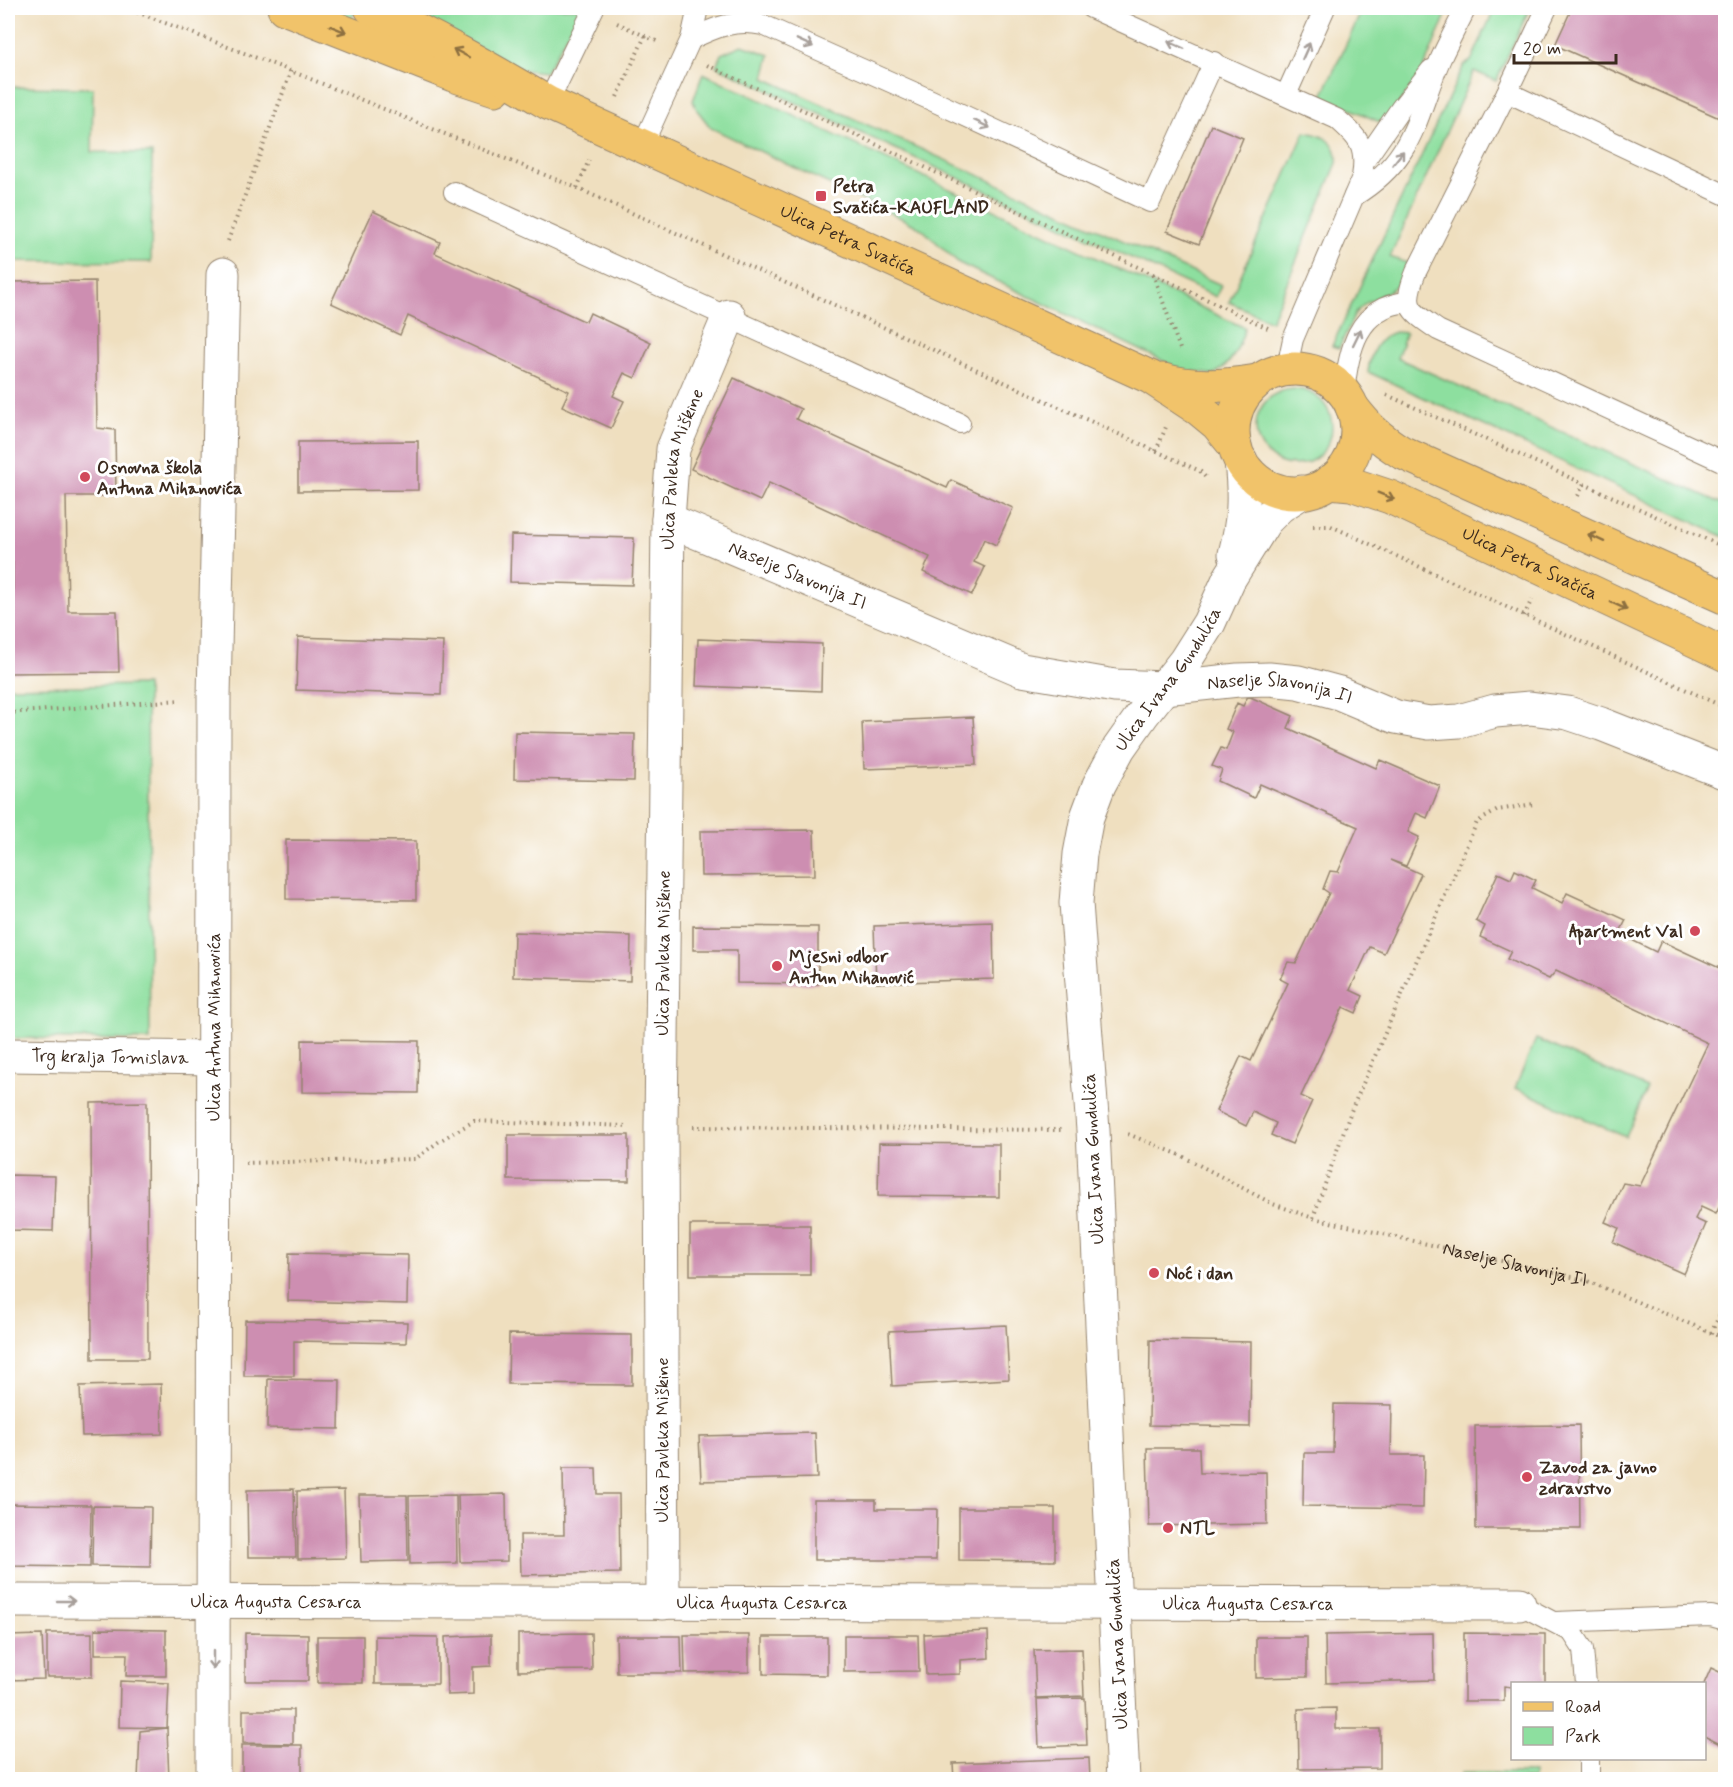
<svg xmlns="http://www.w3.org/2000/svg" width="1733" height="1787" font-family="Mynerve,sans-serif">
	<rect width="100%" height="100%" fill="#fff"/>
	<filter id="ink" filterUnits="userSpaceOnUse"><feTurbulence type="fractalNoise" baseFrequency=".0167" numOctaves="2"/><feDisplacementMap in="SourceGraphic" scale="12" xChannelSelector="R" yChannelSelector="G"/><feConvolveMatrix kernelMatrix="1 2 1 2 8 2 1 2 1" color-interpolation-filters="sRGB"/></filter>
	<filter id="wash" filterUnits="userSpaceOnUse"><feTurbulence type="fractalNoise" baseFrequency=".008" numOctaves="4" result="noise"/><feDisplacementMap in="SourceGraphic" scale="24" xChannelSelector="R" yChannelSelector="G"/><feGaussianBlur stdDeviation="1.35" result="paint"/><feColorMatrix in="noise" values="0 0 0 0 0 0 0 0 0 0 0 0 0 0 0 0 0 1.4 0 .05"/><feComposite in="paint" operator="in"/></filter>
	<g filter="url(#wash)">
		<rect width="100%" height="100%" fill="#efdfbf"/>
		<g fill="#8ddf9f" stroke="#64845e" stroke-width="1.5">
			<path d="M317,8h39l-5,13z"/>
			<path d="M401,8h181l-36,64 -24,-2z"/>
			<path d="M1363,8h86l-27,64 -38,52 -62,-28z"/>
			<path d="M1495,8h35l-34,73 -22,-10 -84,186 20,7 -10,18 -9,8 -25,13 -10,9 -17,36 -7,-2 132,-281 7,-4z"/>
			<path d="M742,45l28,10 -6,23 457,207 -5,12 -500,-231 5,-12z"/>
			<path d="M703,73l542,255c-7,22 -12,35 -32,47l-35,-7 -219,-105 -37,-34 -21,-11 -190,-90 -14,-18 -4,-9z"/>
			<path d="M8,87l85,1 -1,64 60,1 -1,109 -143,-1z"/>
			<path d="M1305,132c19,3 34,10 32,31l-66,158 -42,-19z"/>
			<path d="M1395,332l11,1 -9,25 326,146 2,-4v37l-357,-165c2,-17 9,-35 27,-40z"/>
			<circle cx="1294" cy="427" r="38"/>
			<path d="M147,685l3,355 -142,-2v-351z"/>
			<path d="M1536,1039l111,49 -21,49 -111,-49z"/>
			<rect x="1461" y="1773" width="72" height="6"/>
		</g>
		<g id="blocks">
			<g fill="#cd8eb1">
				<path d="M1572,8h154v113l-171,-76z"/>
				<path d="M1211,125l32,13 -44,106 -32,-13z"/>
				<path d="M373,211l67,31 -5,11 151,69 4,-9 61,29 -16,36 -11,-5 -11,23 11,5 -13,27 -49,-22 7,-15 -161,-75 -8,19 -69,-32z"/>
				<path d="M95,281l2,147 18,2 1,66h-50l2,115h49l2,61 -111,1v-73h5v-37h-5v-281z"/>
				<path d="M734,378l67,31 -5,10 151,69 4,-8 62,28 -17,37 -12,-6 -10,23 11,5 -13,28 -49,-23 7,-15 -161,-74 -9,18 -69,-32z"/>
				<path d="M418,441v49l-120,1v-49z"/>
				<path d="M511,535l123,3 -2,47 -122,-3z"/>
				<path d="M298,637l145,5 -2,53 -145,-5z"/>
				<path d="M698,639l124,5 -1,47 -125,-5z"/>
				<path d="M1248,696l45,20 -5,12 88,40 4,-8 60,26 -13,32 -11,-5 -8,19 11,5 -13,29 -16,-6 31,14 -37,79 -14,-6 -20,43 13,6 -7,17 -13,-6 -42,89 11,5 -20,43 -21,-9 5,-12 -23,-11 -7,14 -30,-15 25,-55 10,5 37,-78 -8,-4 8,-17 8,1 33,-70 -6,-4 7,-18 8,1 20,-45 -98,-43 -6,14 -36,-17 4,-11 -10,-4 9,-18 5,2 7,-18 -7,-3 11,-26 6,3z"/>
				<path d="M973,717l3,48 -112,4 -2,-47z"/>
				<path d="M515,732l120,2 -1,47 -120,-2z"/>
				<path d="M814,830l1,45 -114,1 -1,-45z"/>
				<path d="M286,840l130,1v59l-130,-1z"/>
				<path d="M1515,870l21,10 -4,8 30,15 5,-10 59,27 -7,14 37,18 5,-11 65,30v221l-10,22 -15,-7 -6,12 11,5 -22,50 -71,-32 6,-14 -14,-6 18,-39 17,3 68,-143 -152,-72 -7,8 -42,-20 4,-8 -31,-14 5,-11 -9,-5 22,-48 13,6z"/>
				<path d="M993,922l1,57 -118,4 -2,-57z"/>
				<path d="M693,926l125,1v57l-81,-1v-33h-44z"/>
				<path d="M514,932l117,4 -1,45 -117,-4z"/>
				<path d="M302,1040l117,1 -1,52 -116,-1z"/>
				<path d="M147,1102l1,257h-56l-1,-256z"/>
				<path d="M508,1135h121v46l-121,-1z"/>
				<path d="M879,1143l120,1v53l-121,-1z"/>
				<path d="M8,1175l47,1 -2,55 -45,-1z"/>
				<rect x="690" y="1225" width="120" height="50"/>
				<path d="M289,1253l119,2 -1,49 -119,-3z"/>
				<path d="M245,1320l162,2 -1,21 -112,-2v35h-50z"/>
				<path d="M1006,1325l3,54 -117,7 -3,-55z"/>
				<path d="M509,1334l123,1v50l-124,-1z"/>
				<path d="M1150,1340l101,2 -1,85 -101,-2z"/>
				<path d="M268,1379l72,1 -1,49 -72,-1z"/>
				<path d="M161,1384l1,50 -80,2 -2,-50z"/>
				<path d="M1334,1404l58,1 -1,50h33l-1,53 -120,-2 1,-53h29z"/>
				<path d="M1579,1425l1,104h-104l-1,-103z"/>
				<path d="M815,1433l2,45 -116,3 -2,-45z"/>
				<path d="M1147,1448h52l1,25 66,-1 1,52 -118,2z"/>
				<path d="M563,1468h33l1,26h22l1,79 -99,2 -1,-40h44z"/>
				<path d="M294,1489l2,68h-48l-1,-67z"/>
				<path d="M344,1490l2,68 -48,1 -1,-68z"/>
				<path d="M506,1494l1,67 -47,1 -2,-67z"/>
				<path d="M359,1495h48l1,66 -47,1z"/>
				<path d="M456,1495l1,68 -47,1 -1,-68z"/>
				<path d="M814,1500h62v9h61l-1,51h-122z"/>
				<path d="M8,1504l83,1 -1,62 -82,-1z"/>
				<path d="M93,1506l58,1 -1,60 -58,-1z"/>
				<path d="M959,1508h96v53l-96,-1z"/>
				<path d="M95,1629l71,1v46h-40l1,-22h-32z"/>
				<path d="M988,1631l1,27 -29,2v14l-34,1 -2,-41z"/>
				<rect x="47" y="1633" width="45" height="44"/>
				<path d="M245,1633l63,1v47h-63z"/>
				<path d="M591,1633l1,37 -74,1v-37z"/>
				<path d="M1433,1633l1,47 -108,3 -1,-48z"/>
				<path d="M1464,1633l81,1v50h-33v3l-8,-1v15h-40z"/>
				<path d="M42,1635l2,44 -36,1v-44z"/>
				<path d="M491,1635v31l-18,1v27l-26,1 -2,-58z"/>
				<path d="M684,1635h65v37l-64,1z"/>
				<path d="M844,1635h74l1,36 -75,1z"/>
				<rect x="317" y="1636" width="46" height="47"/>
				<path d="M375,1636l63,1v47h-63z"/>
				<path d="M616,1636h65l1,37h-65z"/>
				<path d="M763,1637h64v38l-64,-1z"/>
				<path d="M1256,1637h51v40l-51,1z"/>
				<path d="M1082,1649l2,47 -48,2 -2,-48z"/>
				<path d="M1711,1668l15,7v72l-22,-11v-52z"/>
				<path d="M120,1681l49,2 -2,45 -48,-1z"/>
				<path d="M1085,1698l2,47 -48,2 -2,-48z"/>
				<path d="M1336,1708v21h44v39l-81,1 -1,-60z"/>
				<path d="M243,1710h50v34l-50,-1z"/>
				<path d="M167,1728l2,52h-31l2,-49z"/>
				<rect x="242" y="1745" width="60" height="35"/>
				<path d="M1089,1758l1,22h-136l-1,-17z"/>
				<path d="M1380,1777l1,3h-16v-2z"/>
			</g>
		</g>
	</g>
	<g filter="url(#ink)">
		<use href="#blocks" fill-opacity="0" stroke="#95846e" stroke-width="1.5"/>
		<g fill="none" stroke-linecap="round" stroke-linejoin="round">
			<defs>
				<g id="lane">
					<path d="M1091,8l246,111c22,19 30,28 25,58l-69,162 -3,14 -1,16"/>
					<path d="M1547,8l-40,84 -91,180c-14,35 -7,38 22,58l288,133"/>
					<path d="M691,39c25,-12 44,-20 72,-14l168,75 219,102 64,-140"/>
					<path d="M1507,92l219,103"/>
					<path d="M1286,95l39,-87"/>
					<path d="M548,103l46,-95"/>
					<path d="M642,146l49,-107 7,-31"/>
					<path d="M1365,160l36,-52 30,-38"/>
					<path d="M454,192l506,231"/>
					<path d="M1354,196c62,-38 61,-78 87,-138 8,-17 17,-34 25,-50"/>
					<path d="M1344,394c4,-43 13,-88 64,-92"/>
					<path d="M1519,1604l53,28 11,17 3,35"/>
					<path d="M1555,1622l156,-6 15,4"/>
					<path d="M1589,1780v-22"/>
				</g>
				<g id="street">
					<path id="s2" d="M668,520l354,150 93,16 49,2 74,-8 31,-1 29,3 41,11 57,24 33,6 30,-2 36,-10 35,-3 38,5 33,11 125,49"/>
					<path d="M1235,554c9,-35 10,-56 6,-93"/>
					<path id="s3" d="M8,1055l205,3"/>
					<path id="s4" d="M8,1601l1511,3"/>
					<path id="s5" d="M663,1603l-2,-476 7,-607 5,-71 56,-133"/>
					<path id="s6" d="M213,1780l1,-1083 9,-423"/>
					<path id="s7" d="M1123,1780l-30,-650 -17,-227 4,-49 7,-37 12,-32 20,-37 24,-34 42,-53 24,-38 20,-44 36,-58 15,-15 22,-14"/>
				</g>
				<g id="primary">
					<path d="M284,8l169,67 42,14"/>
					<path id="s8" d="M371,8c61,27 119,61 177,95l602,274 50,33 17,14 18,22"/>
					<circle cx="1295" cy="431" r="62"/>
					<path d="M1163,380c32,9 61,6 94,1"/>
					<path d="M1352,407c16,21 27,31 49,45l325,146"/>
					<path id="s9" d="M1329,482l22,2 39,13 336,158"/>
				</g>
			</defs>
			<use href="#lane" stroke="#95846e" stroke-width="22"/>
			<use href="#street" stroke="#95846e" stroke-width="35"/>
			<use href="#primary" stroke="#95846e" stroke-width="35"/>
			<g stroke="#95846e" stroke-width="4" stroke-dasharray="1.5 4.5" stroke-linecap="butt">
				<path d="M126,8l165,63 286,117 623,283 7,8"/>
				<path d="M617,23l28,13"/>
				<path d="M707,65l563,264"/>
				<path d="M617,97l28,-61 14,6"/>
				<path d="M577,188l12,-28"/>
				<path d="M228,241l63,-170"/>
				<path d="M1153,274l27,75"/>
				<path d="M1387,395l339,153"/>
				<path d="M1156,451l10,-24"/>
				<path d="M1578,496l6,-13"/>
				<path d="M1313,526h18l395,182"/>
				<path d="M1524,616l8,-17"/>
				<path d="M8,713l173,-13"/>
				<path d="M693,1127l368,3"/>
				<path id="s1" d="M1128,1134l52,21 93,49 40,14 272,62 141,59"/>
				<path d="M245,1163l170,-4 26,-19 33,-19 155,5"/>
				<path d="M1313,1218l38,-107 126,-289 21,-12 35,-6"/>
				<path d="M1711,1333l15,-31"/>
			</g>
			<use href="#lane" stroke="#fff" stroke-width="20"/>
			<use href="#street" stroke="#fff" stroke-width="33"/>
			<use href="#primary" stroke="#f1c36a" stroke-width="33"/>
		</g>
		<defs><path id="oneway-shaft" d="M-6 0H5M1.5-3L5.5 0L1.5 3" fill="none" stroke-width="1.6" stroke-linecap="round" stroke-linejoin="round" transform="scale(1.5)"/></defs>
		<g stroke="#8d6f40">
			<use href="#oneway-shaft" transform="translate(338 29) rotate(22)"/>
			<use href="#oneway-shaft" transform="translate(461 53) rotate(-152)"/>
			<use href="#oneway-shaft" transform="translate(1386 496) rotate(22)"/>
			<use href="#oneway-shaft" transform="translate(1596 538) rotate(-155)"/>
			<use href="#oneway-shaft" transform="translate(1619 606) rotate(25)"/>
		</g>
		<g stroke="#a79f9a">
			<use href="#oneway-shaft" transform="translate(805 43) rotate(24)"/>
			<use href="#oneway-shaft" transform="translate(1176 45) rotate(-156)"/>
			<use href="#oneway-shaft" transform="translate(1306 51) rotate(-66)"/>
			<use href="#oneway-shaft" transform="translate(982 124) rotate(26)"/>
			<use href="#oneway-shaft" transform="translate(1398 158) rotate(-52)"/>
			<use href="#oneway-shaft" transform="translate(1357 337) rotate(-64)"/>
			<use href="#oneway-shaft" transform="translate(66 1601)"/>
			<use href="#oneway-shaft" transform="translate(213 1660) rotate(90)"/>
		</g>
	</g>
	<g fill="#d1495b" stroke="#fff" stroke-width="2">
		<rect x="815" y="190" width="12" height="12" rx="3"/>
		<circle cx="85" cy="477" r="6"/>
		<circle cx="1695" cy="931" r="6"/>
		<circle cx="777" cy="966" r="6"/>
		<circle cx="1154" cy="1273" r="6"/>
		<circle cx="1527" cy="1477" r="6"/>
		<circle cx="1168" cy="1528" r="6"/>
	</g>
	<g text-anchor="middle" stroke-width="6" stroke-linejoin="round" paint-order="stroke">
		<g font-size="18" font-weight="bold" fill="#3b2a1e" stroke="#fff" text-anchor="start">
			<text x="833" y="192">Petra<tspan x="833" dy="21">Svačića-KAUFLAND</tspan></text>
			<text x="97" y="473">Osnovna škola<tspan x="97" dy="21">Antuna Mihanovića</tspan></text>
			<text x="1683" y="937" text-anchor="end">Apartment Val</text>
			<text x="789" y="962">Mjesni odbor<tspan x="789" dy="21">Antun Mihanović</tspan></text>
			<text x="1166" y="1279">Noć i dan</text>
			<text x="1539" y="1473">Zavod za javno<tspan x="1539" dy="21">zdravstvo</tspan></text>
			<text x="1180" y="1534">NTL</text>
		</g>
		<g font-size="18" fill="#3b2a1e" stroke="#fff">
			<text dy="6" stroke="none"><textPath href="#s8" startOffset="531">Ulica Petra Svačića</textPath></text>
			<text dy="6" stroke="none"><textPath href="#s5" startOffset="1136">Ulica Pavleka Miškine</textPath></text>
			<text dy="6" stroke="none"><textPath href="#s9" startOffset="218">Ulica Petra Svačića</textPath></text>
			<text dy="6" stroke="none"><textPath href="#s2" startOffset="141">Naselje Slavonija II</textPath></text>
			<text dy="6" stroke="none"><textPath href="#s7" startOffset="1126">Ulica Ivana Gundulića</textPath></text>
			<text dy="6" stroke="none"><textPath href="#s2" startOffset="645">Naselje Slavonija II</textPath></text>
			<text dy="6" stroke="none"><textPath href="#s5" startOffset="650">Ulica Pavleka Miškine</textPath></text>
			<text dy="6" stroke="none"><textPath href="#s6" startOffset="753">Ulica Antuna Mihanovića</textPath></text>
			<text dy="6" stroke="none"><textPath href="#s3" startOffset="102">Trg kralja Tomislava</textPath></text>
			<text transform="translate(1093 1159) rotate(-93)" y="6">Ulica Ivana Gundulića</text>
			<text dy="6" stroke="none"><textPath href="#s1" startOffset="411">Naselje Slavonija II</textPath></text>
			<text transform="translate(662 1440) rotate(-90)" y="6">Ulica Pavleka Miškine</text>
			<text dy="6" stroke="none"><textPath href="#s4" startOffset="268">Ulica Augusta Cesarca</textPath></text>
			<text dy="6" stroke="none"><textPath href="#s4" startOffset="754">Ulica Augusta Cesarca</textPath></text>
			<text dy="6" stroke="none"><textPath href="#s4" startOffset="1240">Ulica Augusta Cesarca</textPath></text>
			<text transform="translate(1117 1644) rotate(-93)" y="6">Ulica Ivana Gundulića</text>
		</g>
	</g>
	<rect width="1733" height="1787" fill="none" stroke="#fff" stroke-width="30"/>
	<rect x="1511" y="1682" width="195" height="78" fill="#ffffff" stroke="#b1aaa5" stroke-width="1.5"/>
	<rect x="1523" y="1702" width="30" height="9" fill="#f1c36a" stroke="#b1aaa5" stroke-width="1.5"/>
	<text x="1565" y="1712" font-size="18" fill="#3b2a1e">Road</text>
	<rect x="1523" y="1727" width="30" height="18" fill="#8ddf9f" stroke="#b1aaa5" stroke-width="1.5"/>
	<text x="1565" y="1742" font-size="18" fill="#3b2a1e">Park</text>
	<path d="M1514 54v9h102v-9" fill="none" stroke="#3b2a1e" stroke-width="3"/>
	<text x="1523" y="54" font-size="18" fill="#3b2a1e" stroke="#ffffff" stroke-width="4.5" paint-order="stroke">20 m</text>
</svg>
